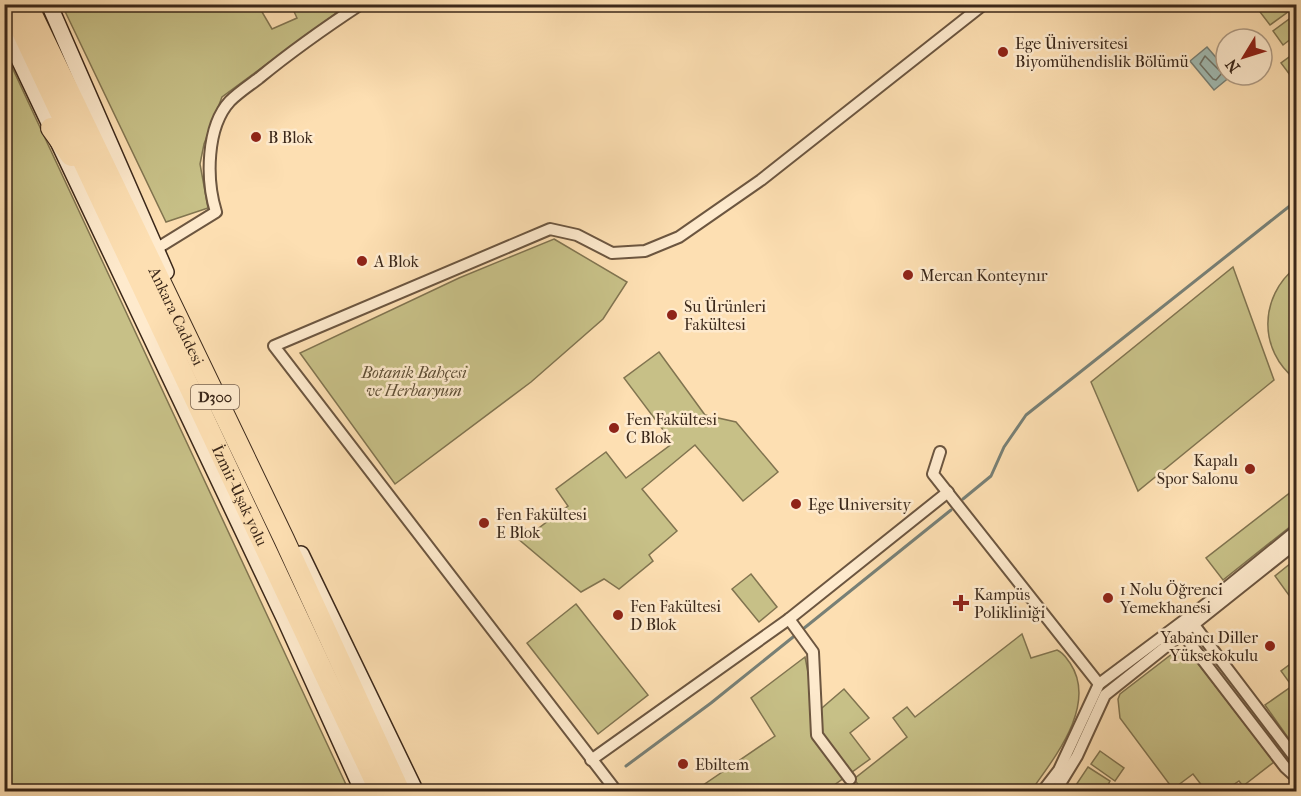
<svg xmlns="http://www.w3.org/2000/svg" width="1301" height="796" font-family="'IM FELL French Canon',serif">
	<rect width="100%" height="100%" fill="#fddfb2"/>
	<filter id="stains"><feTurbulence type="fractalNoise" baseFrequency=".00333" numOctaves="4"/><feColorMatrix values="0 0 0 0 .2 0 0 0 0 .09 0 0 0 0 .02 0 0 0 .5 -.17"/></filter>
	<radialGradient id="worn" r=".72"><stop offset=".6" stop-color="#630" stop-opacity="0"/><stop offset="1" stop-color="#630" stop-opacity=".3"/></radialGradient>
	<g fill="#c7c087" stroke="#817450" stroke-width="1.5">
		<path d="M62,5h196l14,24 25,-11 -6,-13h56l-125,92 -18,47 -4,20 8,44 -42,14z"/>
		<path d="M1270,5h26v1l-26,19 -10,-13z"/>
		<path d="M1296,14v21l-13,10 -10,-14z"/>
		<path d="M4,50l297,638 48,103h-344z"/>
		<path d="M1296,52v31l-15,-20z"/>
		<path d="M554,239l73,43 -24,37 -72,63 -136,102 -95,-131 159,-75z"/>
		<path d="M1233,267l41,113 -136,111 -47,-109z"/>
		<path d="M1296,267v113c-38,-30 -37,-83 0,-113z"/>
		<path d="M659,352l46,63 31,7 42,50 -35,29 -48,-56 -53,44 35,42 -28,24 4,6 -34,28 -15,-10 -23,13 -71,-60 9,-7 13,8 36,-27 -12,-17 50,-37 20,26 47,-35 -49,-65z"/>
		<path d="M1296,488v34l-73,58 -17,-22z"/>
		<path d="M1296,559v46l-21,-29z"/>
		<path d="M751,574l26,33 -18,15 -27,-33z"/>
		<path d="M576,604l72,91 -50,39 -71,-91z"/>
		<path d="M1022,634l9,24 26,-8c7,3 9,8 13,13 28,42 -16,95 -39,128h-168l-9,-12 53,-42 -14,-19 14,-11 8,10z"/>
		<path d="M1187,649l87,113 -31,24 -4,-5 -15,10h-18l-13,-17 -20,15 -53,-71 -2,-19 2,-5 52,-40z"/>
		<path d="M805,657l11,56 28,-24 25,29 -19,15 20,26 -44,32 -133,1 82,-56 -24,-38z"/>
		<path d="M1293,662l3,5v82l-31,-44 27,-19 -11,-15z"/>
		<path d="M1100,751l24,17 -9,13 -24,-17z"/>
		<path d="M1088,767l22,14 -2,4 5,6h-41z"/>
	</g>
	<path fill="#a1bbb3" stroke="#788076" stroke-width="1.5" d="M1207,47l19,22v6l5,1 -17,14 -24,-29z"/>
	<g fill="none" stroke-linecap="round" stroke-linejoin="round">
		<path stroke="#6e7266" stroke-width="1.5" d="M1205,56l17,17 -6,7 -3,-1 -13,-15z"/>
		<g stroke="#788076" stroke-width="3">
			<path d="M963,499l28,-23 13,-29 22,-32 270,-214"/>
			<path d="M626,766l85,-63 240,-193"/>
		</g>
		<defs>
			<g id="street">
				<path d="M156,249l60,-37c-10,-32 -10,-85 14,-111 9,-9 20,-16 29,-23 33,-27 67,-51 102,-74"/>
				<path d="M940,452l-7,22 166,210"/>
				<path d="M789,619l24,33 4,83 33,44"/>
				<path d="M1191,621l105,138"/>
				<path d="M1179,629l106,138 11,10"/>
				<path d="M591,760l198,-141 159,-127"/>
				<path d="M617,792l-343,-446 276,-117 27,6 35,18 33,-2 34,-14 82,-57 223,-176"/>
				<path d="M1042,792l17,-22 40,-86 111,-83 86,-70"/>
				<path d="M1055,792l22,-36 28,-61 191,-152"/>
			</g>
			<g id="secondary">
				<path d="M49,4l117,268"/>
				<path d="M4,28l281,592 78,172"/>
				<path d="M301,554l115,238"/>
			</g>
			<g id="highway">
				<path id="s1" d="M9,4l371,788"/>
				<path id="s2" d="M27,4l257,535 116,253"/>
				<path d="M51,128l20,28"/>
			</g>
		</defs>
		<use href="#street" stroke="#6c5640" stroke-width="14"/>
		<use href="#secondary" stroke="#3b281a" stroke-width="18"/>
		<use href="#highway" stroke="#3b281a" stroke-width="22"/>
		<use href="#street" stroke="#feeacd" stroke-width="10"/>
		<use href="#secondary" stroke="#feeacd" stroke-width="15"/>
		<use href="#highway" stroke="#fddfb2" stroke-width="20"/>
	</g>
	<g fill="#8f2418" stroke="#feeacd" stroke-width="2">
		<circle cx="1003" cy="52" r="6"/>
		<circle cx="256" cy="137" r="6"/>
		<circle cx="362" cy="261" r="6"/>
		<circle cx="908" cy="275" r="6"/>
		<circle cx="672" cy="315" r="6"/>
		<circle cx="614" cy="428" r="6"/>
		<circle cx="1250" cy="469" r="6"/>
		<circle cx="796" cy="504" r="6"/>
		<circle cx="484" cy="523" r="6"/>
		<circle cx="1108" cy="598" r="6"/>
		<path d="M958 594h6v6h6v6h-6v6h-6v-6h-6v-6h6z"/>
		<circle cx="618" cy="615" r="6"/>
		<circle cx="1270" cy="646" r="6"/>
		<circle cx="683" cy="764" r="6"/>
	</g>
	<g text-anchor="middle" stroke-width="5" stroke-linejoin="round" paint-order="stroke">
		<rect fill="#feeacd" stroke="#766250" stroke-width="1.5" x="191" y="385" width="48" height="24" rx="4.5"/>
		<g font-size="15" font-weight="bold" fill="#3b281a">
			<text x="215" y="402">D300</text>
		</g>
		<g font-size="16" fill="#3b281a" stroke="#feeacd" text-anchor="start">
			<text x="1015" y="49">Ege Üniversitesi<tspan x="1015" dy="18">Biyomühendislik Bölümü</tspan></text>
			<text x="268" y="143">B Blok</text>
			<text x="374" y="267">A Blok</text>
			<text x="920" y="281">Mercan Konteynır</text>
			<text x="684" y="312">Su Ürünleri<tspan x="684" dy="18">Fakültesi</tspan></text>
			<text x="626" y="425">Fen Fakültesi<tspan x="626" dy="18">C Blok</tspan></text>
			<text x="1238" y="466" text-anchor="end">Kapalı<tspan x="1238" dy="18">Spor Salonu</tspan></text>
			<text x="808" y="510">Ege University</text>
			<text x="496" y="520">Fen Fakültesi<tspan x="496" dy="18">E Blok</tspan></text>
			<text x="1120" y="595">1 Nolu Öğrenci<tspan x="1120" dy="18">Yemekhanesi</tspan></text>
			<text x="974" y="600">Kampüs<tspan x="974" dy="18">Polikliniği</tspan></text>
			<text x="630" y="612">Fen Fakültesi<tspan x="630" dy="18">D Blok</tspan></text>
			<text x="1258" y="643" text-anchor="end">Yabancı Diller<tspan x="1258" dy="18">Yüksekokulu</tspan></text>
			<text x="695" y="770">Ebiltem</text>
		</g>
		<g font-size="16" fill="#3b281a" stroke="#feeacd">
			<text dy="6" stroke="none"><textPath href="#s2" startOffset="346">Ankara Caddesi</textPath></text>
			<text dy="6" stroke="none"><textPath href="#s1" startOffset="543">İzmir-Uşak yolu</textPath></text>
		</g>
		<g font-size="16" font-style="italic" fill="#5e4e35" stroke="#feeacd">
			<text x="414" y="378">Botanik Bahçesi<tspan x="414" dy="18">ve Herbaryum</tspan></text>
		</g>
	</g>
	<rect width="1301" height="796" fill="none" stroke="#fddfb2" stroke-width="24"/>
	<rect x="6" y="6" width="1289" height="784" fill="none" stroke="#3b281a" stroke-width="3"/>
	<rect x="12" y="12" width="1277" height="772" fill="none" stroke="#3b281a" stroke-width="1.5"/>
	<g transform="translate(1244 57) rotate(232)"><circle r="28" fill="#feeacd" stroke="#b09c85" stroke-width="1.5"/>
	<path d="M0-4.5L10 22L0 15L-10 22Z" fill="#8f2418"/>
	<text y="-9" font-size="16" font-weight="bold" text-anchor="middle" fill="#3b281a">N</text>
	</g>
	<rect width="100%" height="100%" filter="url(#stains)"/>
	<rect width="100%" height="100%" fill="url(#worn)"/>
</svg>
